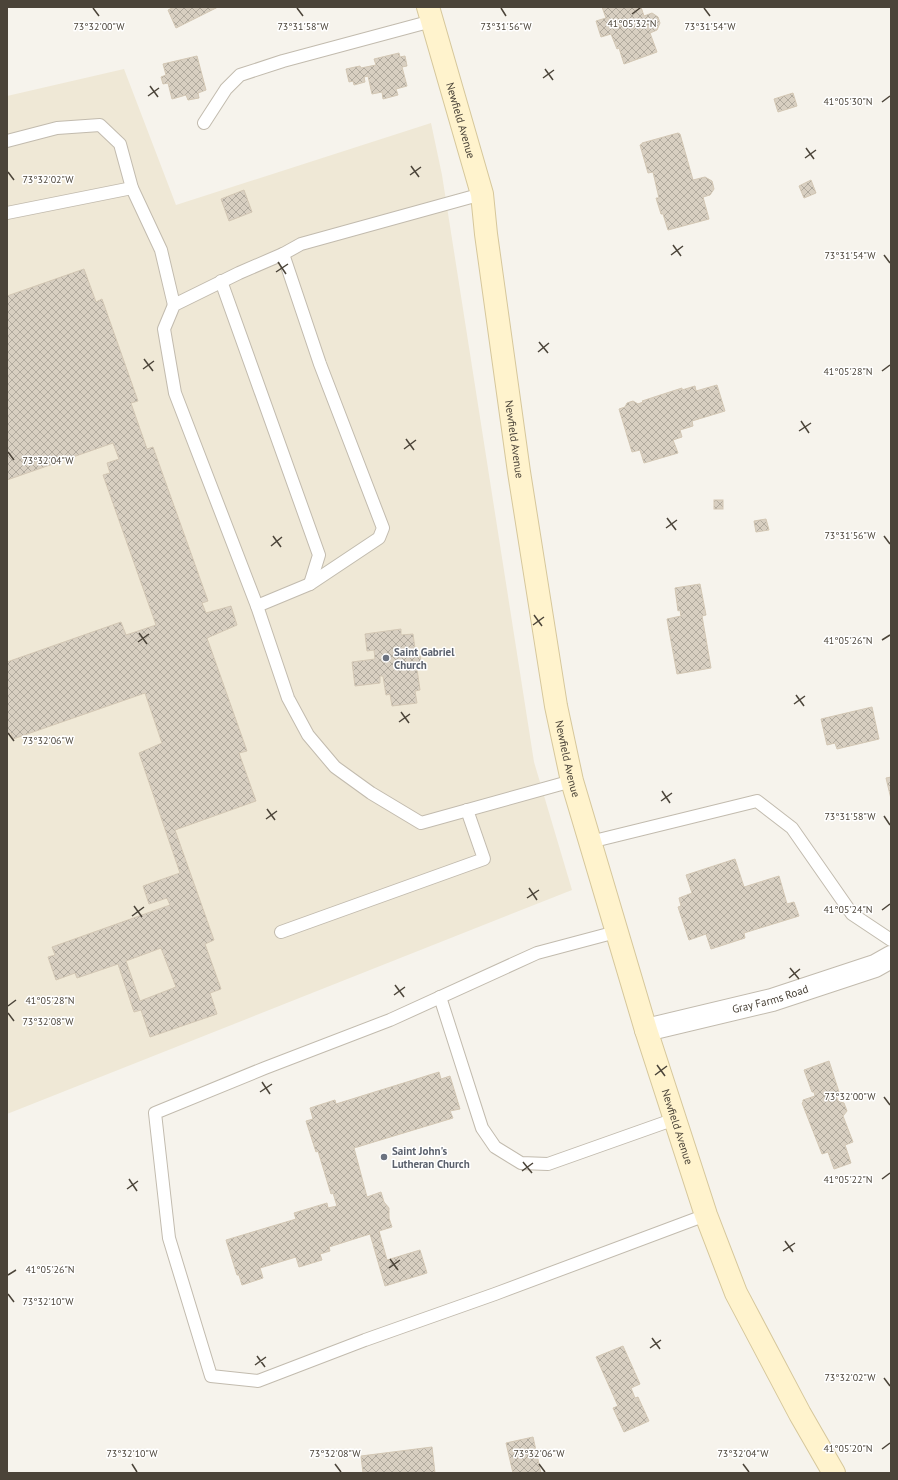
<svg xmlns="http://www.w3.org/2000/svg" width="898" height="1480" font-family="'PT Sans',sans-serif">
	<defs>
		<pattern id="building-cross-hatch" width="8" height="8" patternUnits="userSpaceOnUse"><rect width="8" height="8" fill="#d8cfc1"/><path d="M0 0l8 8M0 8l8-8" fill="none" stroke="#b1aa9e"/></pattern>
	</defs>
	<rect width="100%" height="100%" fill="#f6f3ec"/>
	<path fill="#efe8d6" d="M124,69l52,136 255,-82 11,52 92,587 38,128 -565,224v-1018z"/>
	<g fill="url(#building-cross-hatch)" stroke="#d3c7b4" fill-rule="evenodd">
		<path d="M174,7h44l-42,21 -8,-18z"/>
		<path d="M602,7h39l3,9 8,-3 6,4 2,6 -3,7 -7,3 7,19 -33,12 -5,-16 -2,1 -6,-15 -10,3 -5,-16 10,-3z"/>
		<path d="M399,53l1,4 5,-1 2,10 -5,1 5,19 -11,3 2,6 -15,4 -1,-7 -10,2 -4,-18 -4,1 1,5 -11,3 -1,-4 -4,1 -3,-13 14,-3 1,2 15,-3 -2,-6z"/>
		<path d="M197,56l9,34 -8,3 1,5 -11,2 -2,-5 -14,4 -4,-16 -5,1 -2,-7 5,-2 -3,-11z"/>
		<path d="M793,93l4,13 -19,6 -4,-13z"/>
		<path d="M678,133l2,1 13,46 12,-3 7,4 2,8 -4,6 -7,2 6,22 -41,11 -5,-16h-2l-5,-16h3l-6,-26 -5,1 -8,-28 2,-1v-1z"/>
		<path d="M811,180l5,13 -12,5 -5,-12z"/>
		<path d="M244,190l8,22 -23,9 -8,-22z"/>
		<path d="M84,269l12,33 6,-3 36,102 -7,2 1,3 15,43 6,-2 55,154 -6,2 4,10 25,-7 6,19 -30,13 40,113 -8,2 17,48 -81,29 39,110 -9,4 16,45 -11,4 7,21 -67,23 -9,-27 -7,2 -16,-48 -41,14 -2,-5 -19,7 -8,-23 7,-2 -3,-8 118,-42 -3,-7 -18,6 -6,-18 37,-13 -41,-120 23,-10 -17,-50 -132,46 -2,-6 -4,1v-72l114,-40 5,13 30,-10 -53,-150 7,-2 -3,-10 12,-4 -6,-16 -106,37v-184zM161,948l15,39 -36,14 -14,-40z"/>
		<path d="M717,385l8,26 -33,10 1,5 -13,4 2,7 -9,3 5,13 -34,10 -4,-13 -8,2 -13,-43 6,-2 2,-4 6,-2 5,3 5,-2 -1,-1 40,-13v2l13,-4 1,5z"/>
		<rect x="714" y="500" width="9" height="9"/>
		<path d="M766,519l3,11 -13,2 -2,-11z"/>
		<path d="M700,584l6,31 -4,1 9,52 -34,6 -10,-55 14,-3 -1,-6 -2,1 -3,-23z"/>
		<path d="M401,629v6l12,-1 3,22 4,-1 2,13 -5,1 3,21 -5,1 2,12 -25,3 -2,-12 -4,1 -3,-19h-3v7l-25,3 -3,-24 23,-3 -1,-9 -7,1 -2,-17z"/>
		<path d="M872,707l7,32 -42,10 -2,-6 -8,2 -6,-26z"/>
		<path d="M891,777v22l-5,-21z"/>
		<path d="M735,859l9,28 35,-11 8,28 7,-2 5,14 -55,17 1,5 -34,11 -5,-15 -17,6 -11,-33 3,-1 -2,-8 13,-5 -6,-18z"/>
		<path d="M829,1061l10,31 -4,1 3,8 6,2 3,8 -4,5 10,26 -8,3 6,18 -17,6 -6,-17 -6,2 -20,-51 1,-1v-2l12,-4 -1,-4h-2l-8,-22z"/>
		<path d="M439,1072l2,7 9,-3 10,33 -10,2 3,7 -99,30 13,49 14,-5 3,10 5,6v10l3,9 -13,4 8,29 33,-10 7,23 -42,13 -15,-52 -41,13 1,4 -10,3 2,6 -23,7 -3,-10 -36,11 3,10 -21,7 -3,-10h-2l-11,-35 70,-21 -2,-6 33,-10 1,5 9,-2 -4,-13 -2,1 -13,-43 -2,1 -10,-31 7,-2 -3,-11 25,-8 1,4z"/>
		<path d="M623,1346l17,38 -9,4 4,10 3,-1 11,24 -25,11 -11,-24 5,-2 -22,-49z"/>
		<path d="M533,1437l8,36h-28l-7,-30z"/>
		<path d="M432,1447l3,26h-72l-2,-17z"/>
	</g>
	<g fill="none" stroke-linecap="round" stroke-linejoin="round">
		<defs>
			<g id="service">
				<path d="M204,123l22,-34 14,-14 43,-14 149,-40"/>
				<path d="M7,141l50,-13 43,-3 20,19 12,44 29,62 13,55"/>
				<path d="M482,194l-181,50 -18,10 -44,19 -65,32 -10,24 11,64 82,213 31,92 20,37 27,32 36,26 50,30 151,-42"/>
				<path d="M7,213l125,-25"/>
				<path d="M221,281l98,274 -9,29"/>
				<path d="M257,606l53,-22 69,-46 4,-10 -63,-164 -37,-110"/>
				<path d="M590,842l167,-41 35,27 60,86 39,26"/>
				<path d="M281,932l203,-73 -17,-49"/>
				<path d="M616,932l-79,21 -147,67 -125,48 -110,45 14,125 42,138 47,5 107,-41 130,-46 211,-79"/>
				<path d="M440,997l42,131 13,19 26,16 27,1 127,-45"/>
			</g>
			<g id="minor">
				<path id="s1" d="M646,1030l126,-30 103,-34 16,-9"/>
			</g>
			<g id="secondary">
				<path id="s2" d="M428,7l54,187 4,40 33,238 37,234 16,75 74,249 60,185 30,78 64,121 34,59"/>
			</g>
		</defs>
		<use href="#service" stroke="#c2bbae" stroke-width="14"/>
		<use href="#minor" stroke="#c2bbae" stroke-width="24"/>
		<use href="#secondary" stroke="#d6c79b" stroke-width="24"/>
		<use href="#service" stroke="#fff" stroke-width="12"/>
		<use href="#minor" stroke="#fff" stroke-width="22"/>
		<use href="#secondary" stroke="#fff3cd" stroke-width="22"/>
	</g>
	<path fill="none" stroke="#4b4439" stroke-width="1.5" d="M93,8l6,8M297,8l6,8M501,8l5,8M704,8l6,8M632,14l8,-6M545,69l8,11M543,78l11,-8M150,86l8,11M148,96l11,-8M882,102l8,-6M806,148l8,11M805,158l11,-8M411,166l8,11M8,172l6,8M410,175l11,-8M673,245l8,11M671,255l12,-9M884,255l6,8M278,262l8,12M276,272l12,-8M539,342l9,11M538,352l11,-9M144,359l9,12M143,369l11,-8M882,371l8,-6M801,421l8,12M799,431l12,-8M406,439l8,11M404,449l12,-9M8,452l6,8M667,518l9,12M666,528l11,-8M273,536l8,11M884,536l6,8M271,546l11,-9M534,615l8,11M533,625l11,-8M139,633l8,11M882,640l8,-5M138,642l11,-8M796,695l8,11M794,704l11,-8M401,712l8,11M399,722l11,-8M8,733l6,8M662,791l8,12M661,801l11,-8M267,809l8,11M884,816l6,9M266,819l11,-8M529,888l8,12M527,898l12,-8M134,906l8,11M882,910l8,-6M132,916l12,-9M790,968l9,11M789,978l11,-9M395,985l9,12M394,995l11,-8M8,1006l8,-6M8,1013l6,8M657,1065l8,11M655,1075l12,-9M262,1082l8,12M260,1092l12,-8M884,1097l6,8M523,1162l9,11M522,1171l11,-8M129,1179l8,12M882,1179l8,-6M127,1189l11,-8M785,1241l8,11M783,1251l12,-8M390,1259l8,11M389,1268l11,-8M8,1275l8,-5M8,1294l6,8M652,1338l8,11M650,1348l11,-8M257,1356l8,11M255,1365l11,-8M884,1378l6,8M882,1449l8,-6M132,1464l5,8M335,1464l6,8M539,1464l6,8M743,1464l6,8"/>
	<g fill="#6b7280" stroke="#fff" stroke-width="1.5">
		<circle cx="386" cy="658" r="4"/>
		<circle cx="384" cy="1157" r="4"/>
	</g>
	<g text-anchor="middle" stroke-width="3" stroke-linejoin="round" paint-order="stroke">
		<g font-size="11" fill="#4b4439" stroke="#fff">
			<text dy="4" stroke="none"><textPath href="#s2" startOffset="118">Newfield Avenue</textPath></text>
			<text dy="4" stroke="none"><textPath href="#s2" startOffset="442">Newfield Avenue</textPath></text>
			<text dy="4" stroke="none"><textPath href="#s2" startOffset="766">Newfield Avenue</textPath></text>
			<text dy="4" stroke="none"><textPath href="#s1" startOffset="128">Gray Farms Road</textPath></text>
			<text dy="4" stroke="none"><textPath href="#s2" startOffset="1150">Newfield Avenue</textPath></text>
		</g>
		<g font-size="11" font-weight="bold" fill="#5b616d" stroke="#fff" text-anchor="start">
			<text x="394" y="656">Saint Gabriel<tspan x="394" dy="13">Church</tspan></text>
			<text x="392" y="1155">Saint John's<tspan x="392" dy="13">Lutheran Church</tspan></text>
		</g>
	</g>
	<g font-size="10" text-anchor="middle" fill="#4b4439" stroke="#fff" stroke-width="3" stroke-linejoin="round" paint-order="stroke">
		<text x="632" y="27">41°05'32"N</text>
		<text x="99" y="30">73°32'00"W</text>
		<text x="303" y="30">73°31'58"W</text>
		<text x="506" y="30">73°31'56"W</text>
		<text x="710" y="30">73°31'54"W</text>
		<text x="848" y="105">41°05'30"N</text>
		<text x="48" y="183">73°32'02"W</text>
		<text x="850" y="259">73°31'54"W</text>
		<text x="848" y="375">41°05'28"N</text>
		<text x="48" y="464">73°32'04"W</text>
		<text x="850" y="539">73°31'56"W</text>
		<text x="848" y="644">41°05'26"N</text>
		<text x="48" y="744">73°32'06"W</text>
		<text x="850" y="820">73°31'58"W</text>
		<text x="848" y="913">41°05'24"N</text>
		<text x="50" y="1004">41°05'28"N</text>
		<text x="48" y="1025">73°32'08"W</text>
		<text x="850" y="1100">73°32'00"W</text>
		<text x="848" y="1183">41°05'22"N</text>
		<text x="50" y="1273">41°05'26"N</text>
		<text x="48" y="1305">73°32'10"W</text>
		<text x="850" y="1381">73°32'02"W</text>
		<text x="848" y="1452">41°05'20"N</text>
		<text x="132" y="1457">73°32'10"W</text>
		<text x="335" y="1457">73°32'08"W</text>
		<text x="539" y="1457">73°32'06"W</text>
		<text x="743" y="1457">73°32'04"W</text>
	</g>
	<rect width="898" height="1480" fill="none" stroke="#4b4439" stroke-width="16"/>
</svg>
